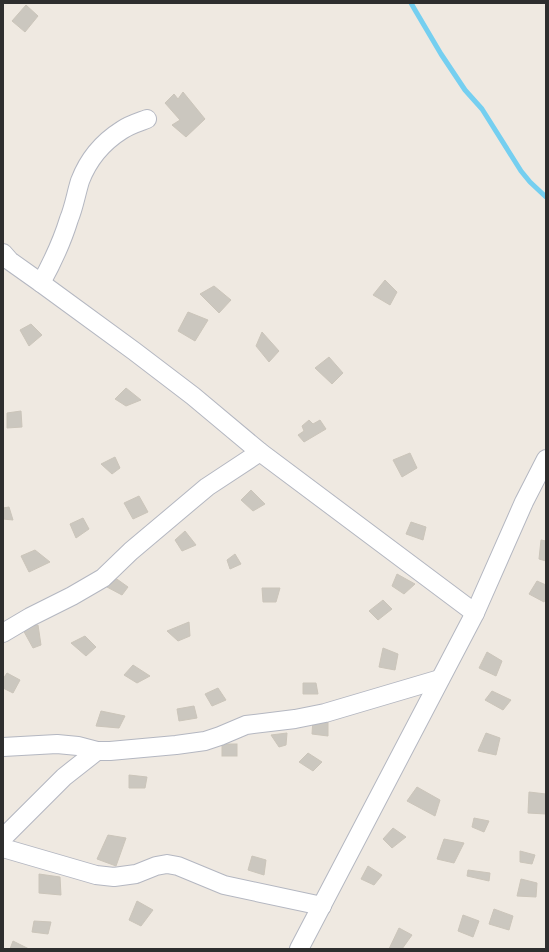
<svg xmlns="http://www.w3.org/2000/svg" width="549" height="952" font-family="Quicksand,sans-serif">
	<rect width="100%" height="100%" fill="#efe9e1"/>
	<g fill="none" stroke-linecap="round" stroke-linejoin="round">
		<path stroke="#75cff0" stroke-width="5" d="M411,3l4,7 26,44 24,36 17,19 39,62 9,11 16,15"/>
	</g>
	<g fill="#cbc7bf" stroke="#cbc5ba">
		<path d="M26,5l12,11 -13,16 -13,-11z"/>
		<path d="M183,92l22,27 -19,18 -14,-12 8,-5 -15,-17 9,-9 4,5z"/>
		<path d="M385,280l12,12 -7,13 -17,-10z"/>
		<path d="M214,286l17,14 -12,13 -19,-19z"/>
		<path d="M188,312l20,8 -13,21 -17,-10z"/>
		<path d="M31,324l11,11 -13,11 -9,-16z"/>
		<path d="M262,332l17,19 -10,11 -13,-16z"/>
		<path d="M329,357l14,16 -11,11 -17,-16z"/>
		<path d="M126,388l15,12 -15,6 -11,-7z"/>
		<path d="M21,411l1,16 -15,1v-15z"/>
		<path d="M309,420l4,4 7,-4 6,9 -22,13 -6,-7 6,-4 -2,-5z"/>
		<path d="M410,453l7,15 -15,9 -9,-17z"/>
		<path d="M115,457l5,11 -8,6 -11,-10z"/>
		<path d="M251,490l14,14 -12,7 -12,-11z"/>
		<path d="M139,496l9,16 -15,7 -9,-16z"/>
		<path d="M9,507l4,13 -10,-1v-11z"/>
		<path d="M83,518l6,11 -13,9 -6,-14z"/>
		<path d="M411,522l15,5 -3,13 -17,-6z"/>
		<path d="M185,531l11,14 -14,6 -7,-11z"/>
		<path d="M541,540l5,1v20l-7,-2z"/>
		<path d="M35,550l15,12 -21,10 -8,-16z"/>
		<path d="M235,554l6,10 -11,5 -3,-9z"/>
		<path d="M397,574l18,10 -11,10 -12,-8z"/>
		<path d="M114,577l14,10 -6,8 -15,-8z"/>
		<path d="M537,581l9,4v13l-2,4 -15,-8z"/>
		<path d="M262,588h18l-4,14h-13z"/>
		<path d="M383,600l9,9 -14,11 -9,-9z"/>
		<path d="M189,622l1,14 -12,5 -11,-10z"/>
		<path d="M38,625l3,20 -8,3 -11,-20z"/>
		<path d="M85,636l11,11 -10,9 -15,-13z"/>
		<path d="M383,648l15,6 -3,16 -16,-3z"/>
		<path d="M487,652l15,9 -6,15 -17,-8z"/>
		<path d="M133,665l17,11 -13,7 -13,-8z"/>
		<path d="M7,673l13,7 -7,13 -10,-5v-9z"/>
		<path d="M303,683h13l2,11h-15z"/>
		<path d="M218,688l8,12 -14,6 -7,-12z"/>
		<path d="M492,691l19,9 -8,10 -18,-10z"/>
		<path d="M194,706l3,12 -18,3 -2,-12z"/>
		<path d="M101,711l24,5 -6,12 -23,-2z"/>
		<path d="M313,719l15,1v16l-16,-2z"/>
		<path d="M287,733l-1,12 -7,2 -8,-12z"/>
		<path d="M486,733l14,5 -4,17 -18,-4z"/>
		<rect x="222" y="744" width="15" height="12"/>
		<path d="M308,753l14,9 -9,9 -14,-9z"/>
		<path d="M129,775l18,2 -2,11h-16z"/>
		<path d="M417,787l23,13 -5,16 -28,-15z"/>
		<path d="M529,792l17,2v20l-18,-1z"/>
		<path d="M474,818l15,3 -5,11 -12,-5z"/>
		<path d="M393,828l13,9 -14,11 -9,-9z"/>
		<path d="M108,835l18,3 -10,28 -19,-7z"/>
		<path d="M444,839l20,4 -10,20 -17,-4z"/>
		<path d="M520,851l15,4 -3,9 -12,-2z"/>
		<path d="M252,856l14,4 -2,15 -16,-5z"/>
		<path d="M368,866l14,9 -8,10 -13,-6z"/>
		<path d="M468,870l22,3 -1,8 -22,-5z"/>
		<path d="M39,874l21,3 1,18 -22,-2z"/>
		<path d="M521,879l16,4 -1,14 -19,-1z"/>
		<path d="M137,901l16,9 -12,16 -12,-6z"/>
		<path d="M494,909l19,7 -4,14 -20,-6z"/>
		<path d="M463,915l16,6 -6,16 -15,-6z"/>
		<path d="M34,921l17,1 -3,12 -16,-2z"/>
		<path d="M399,928l13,7 -10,14h-13z"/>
		<path d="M13,941l16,8h-19z"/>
	</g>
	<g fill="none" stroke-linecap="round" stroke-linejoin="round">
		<defs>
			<g id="street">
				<path d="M3,253l7,8 31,22 93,68 59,45 67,56 215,161"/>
				<path d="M41,283c11,-20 21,-41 28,-64 5,-12 7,-25 11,-38 8,-21 23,-39 42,-51 7,-5 17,-8 25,-11"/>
				<path d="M3,633l27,-16 42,-21 31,-18 28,-27 76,-64 53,-35"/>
				<path d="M3,747l54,-3 21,2 19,5h13l66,-6 29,-4 15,-5 26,-11 49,-6 30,-6 115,-34"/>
				<path d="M3,838l61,-61 33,-26"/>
				<path d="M3,848l93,27 18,2 22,-3 20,-8 11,-2 11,2 46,19 98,21"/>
				<path d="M299,949l176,-336 49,-111 22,-43"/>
			</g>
		</defs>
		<use href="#street" stroke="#b4b7c1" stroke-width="20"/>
		<use href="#street" stroke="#fff" stroke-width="18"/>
	</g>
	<rect width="549" height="952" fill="none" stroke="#2e2e2e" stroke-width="8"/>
</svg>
